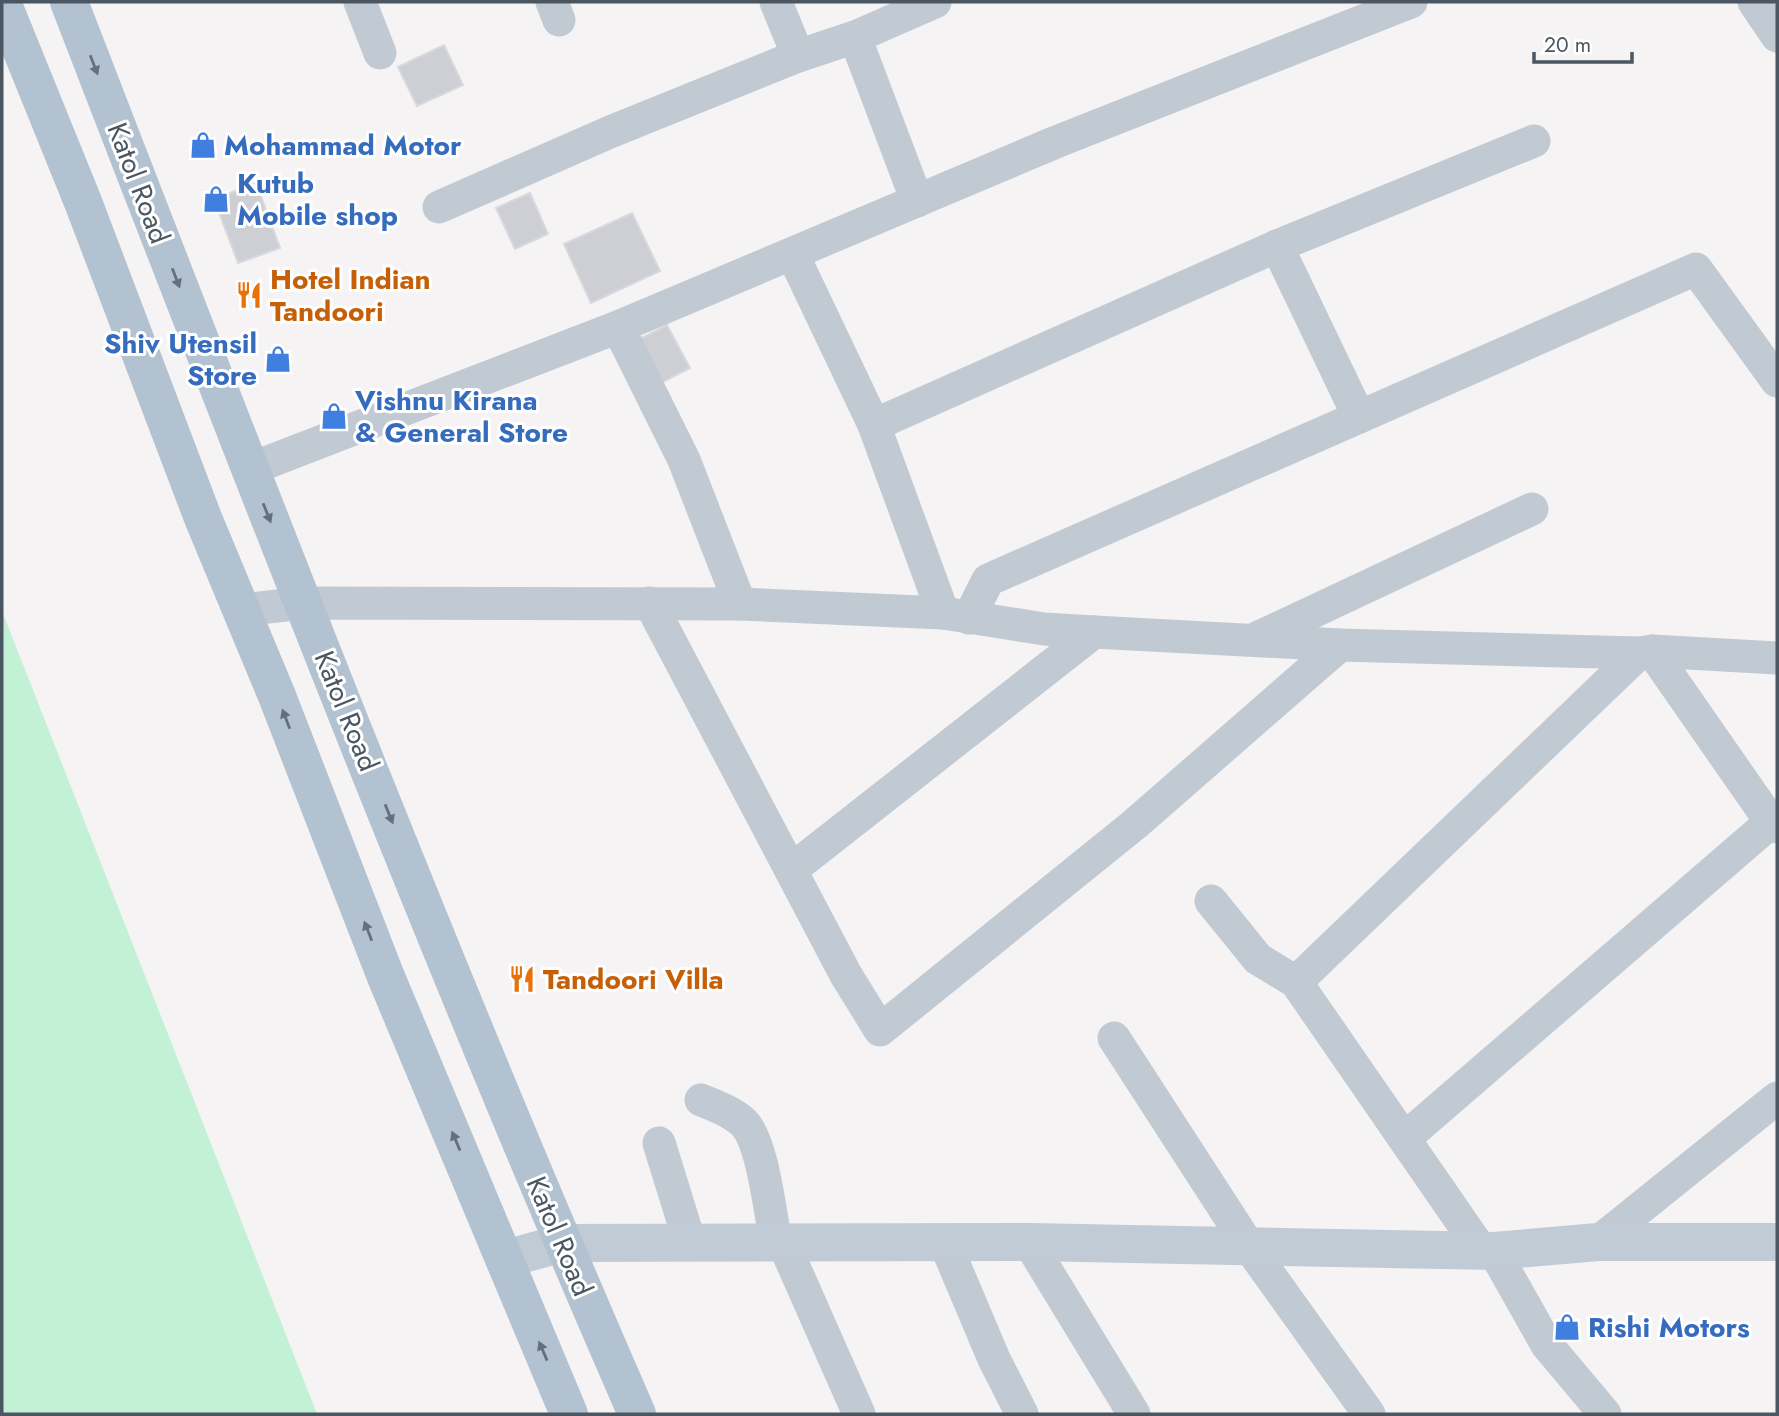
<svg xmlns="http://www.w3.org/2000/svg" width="1779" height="1416" font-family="Jost,sans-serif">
	<rect width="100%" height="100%" fill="#f5f3f3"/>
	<path fill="#c3f1d5" d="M2,611l315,803h-315z"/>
	<g fill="#cdcfd5" stroke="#d7d9de" stroke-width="2">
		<path d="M444,45l19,40 -46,21 -19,-39z"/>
		<path d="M256,183l24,65 -42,15 -24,-64z"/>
		<path d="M530,193l18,41 -33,15 -19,-41z"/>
		<path d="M632,213l28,58 -69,32 -27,-59z"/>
		<path d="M667,325l23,43 -35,18 -23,-43z"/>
	</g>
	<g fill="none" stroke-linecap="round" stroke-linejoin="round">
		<g stroke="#c1cad2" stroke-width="33">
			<path d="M360,2l20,51"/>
			<path d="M552,2l7,18"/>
			<path d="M776,2l22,54"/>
			<path d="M1754,2l23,34"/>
			<path d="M855,37l62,164"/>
			<path d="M439,207l171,-75 188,-76 57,-19 80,-35"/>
			<path d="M1277,246l82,171"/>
			<path d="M793,255l81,170 69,188"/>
			<path d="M618,327l66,133 56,144"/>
			<path d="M874,425l403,-179 257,-105"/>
			<path d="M250,469l368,-142 438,-185 355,-140"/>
			<path d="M650,603l196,372 34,55 255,-206 205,-179"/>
			<path d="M241,610l62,-7 437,1 203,9 101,16 50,3 246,13 299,8 13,-2 125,7"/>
			<path d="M969,618l19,-38 708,-311 81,112"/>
			<path d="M1257,638l275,-129"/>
			<path d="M1652,651l119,171 6,5"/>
			<path d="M791,870l303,-238"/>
			<path d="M1211,901l47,58 38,23 185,268"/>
			<path d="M1296,982l343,-329"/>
			<path d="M1114,1038l134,207 121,169"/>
			<path d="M701,1100c15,6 31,12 43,23 19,20 26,90 32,120"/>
			<path d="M1405,1138l366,-316"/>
			<path d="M659,1143l31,100"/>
			<path d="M783,1242l76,172"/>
			<path d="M1029,1242l105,172"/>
			<path d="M1598,1242l179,-144"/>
			<path d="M945,1243l49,116 28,55"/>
			<path d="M1494,1251l53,94 58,69"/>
		</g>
		<path stroke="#c1cbd6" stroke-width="38" d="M505,1259l58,-16 466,-1 465,9 104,-9h179"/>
		<g stroke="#b3c2d1" stroke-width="38">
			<path d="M2,2l81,200 120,316 74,178 109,281 183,437"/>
			<path d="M69,2c183,473 365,947 568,1412"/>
		</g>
	</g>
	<defs><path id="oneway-solid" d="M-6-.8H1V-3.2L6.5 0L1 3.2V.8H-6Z" transform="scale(1.75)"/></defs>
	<g fill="#64717d">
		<use href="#oneway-solid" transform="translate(94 65) rotate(69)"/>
		<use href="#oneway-solid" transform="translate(176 278) rotate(69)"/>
		<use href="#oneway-solid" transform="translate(267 513) rotate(68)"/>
		<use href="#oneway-solid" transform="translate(286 719) rotate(-111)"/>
		<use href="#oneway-solid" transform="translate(389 814) rotate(68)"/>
		<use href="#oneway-solid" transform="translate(368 931) rotate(-111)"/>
		<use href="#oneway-solid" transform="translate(456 1141) rotate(-113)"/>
		<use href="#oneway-solid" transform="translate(543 1351) rotate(-113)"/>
	</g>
	<defs>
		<symbol id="shop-bare" viewBox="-9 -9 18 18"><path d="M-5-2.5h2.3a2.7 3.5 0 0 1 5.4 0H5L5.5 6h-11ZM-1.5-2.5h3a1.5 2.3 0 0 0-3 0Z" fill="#3f7fe0" stroke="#fff" stroke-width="2.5" paint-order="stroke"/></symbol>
		<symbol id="restaurant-bare" viewBox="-9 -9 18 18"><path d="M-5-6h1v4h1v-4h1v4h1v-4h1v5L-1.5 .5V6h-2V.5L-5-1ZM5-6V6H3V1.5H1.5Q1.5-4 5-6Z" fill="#e8710a" stroke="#fff" stroke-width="2.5" paint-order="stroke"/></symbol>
	</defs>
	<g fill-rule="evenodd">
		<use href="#shop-bare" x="184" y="126" width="38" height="38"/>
		<use href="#shop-bare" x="197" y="180" width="38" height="38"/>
		<use href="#restaurant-bare" x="230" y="276" width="38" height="38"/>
		<use href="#shop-bare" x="259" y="340" width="38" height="38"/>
		<use href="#shop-bare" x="315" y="397" width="38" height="38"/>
		<use href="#restaurant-bare" x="503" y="960" width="38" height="38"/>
		<use href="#shop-bare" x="1548" y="1308" width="38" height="38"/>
	</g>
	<g text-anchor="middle" stroke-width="6" stroke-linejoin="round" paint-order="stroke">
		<g font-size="28" font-weight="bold" fill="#366cbe" stroke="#fff" text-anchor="start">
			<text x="224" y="155">Mohammad Motor</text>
			<text x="237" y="193">Kutub<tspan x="237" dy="32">Mobile shop</tspan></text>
			<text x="257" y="353" text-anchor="end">Shiv Utensil<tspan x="257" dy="32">Store</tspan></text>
			<text x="355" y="410">Vishnu Kirana<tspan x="355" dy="32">&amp; General Store</tspan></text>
			<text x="1588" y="1337">Rishi Motors</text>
		</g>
		<g font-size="28" fill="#4a5661" stroke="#fff">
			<text transform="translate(139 183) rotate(69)" y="10">Katol Road</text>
			<text transform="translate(347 711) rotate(68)" y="10">Katol Road</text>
			<text transform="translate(560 1236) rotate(67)" y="10">Katol Road</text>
		</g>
		<g font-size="28" font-weight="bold" fill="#c56008" stroke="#fff" text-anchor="start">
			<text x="270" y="289">Hotel Indian<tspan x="270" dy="32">Tandoori</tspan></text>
			<text x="543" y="989">Tandoori Villa</text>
		</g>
	</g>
	<rect width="1779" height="1416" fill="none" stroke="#4a5661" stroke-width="7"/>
	<path d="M1534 52v10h98v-10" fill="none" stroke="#4a5661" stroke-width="3.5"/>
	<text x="1544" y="52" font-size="21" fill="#4a5661" stroke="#ffffff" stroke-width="5" paint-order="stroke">20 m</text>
</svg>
